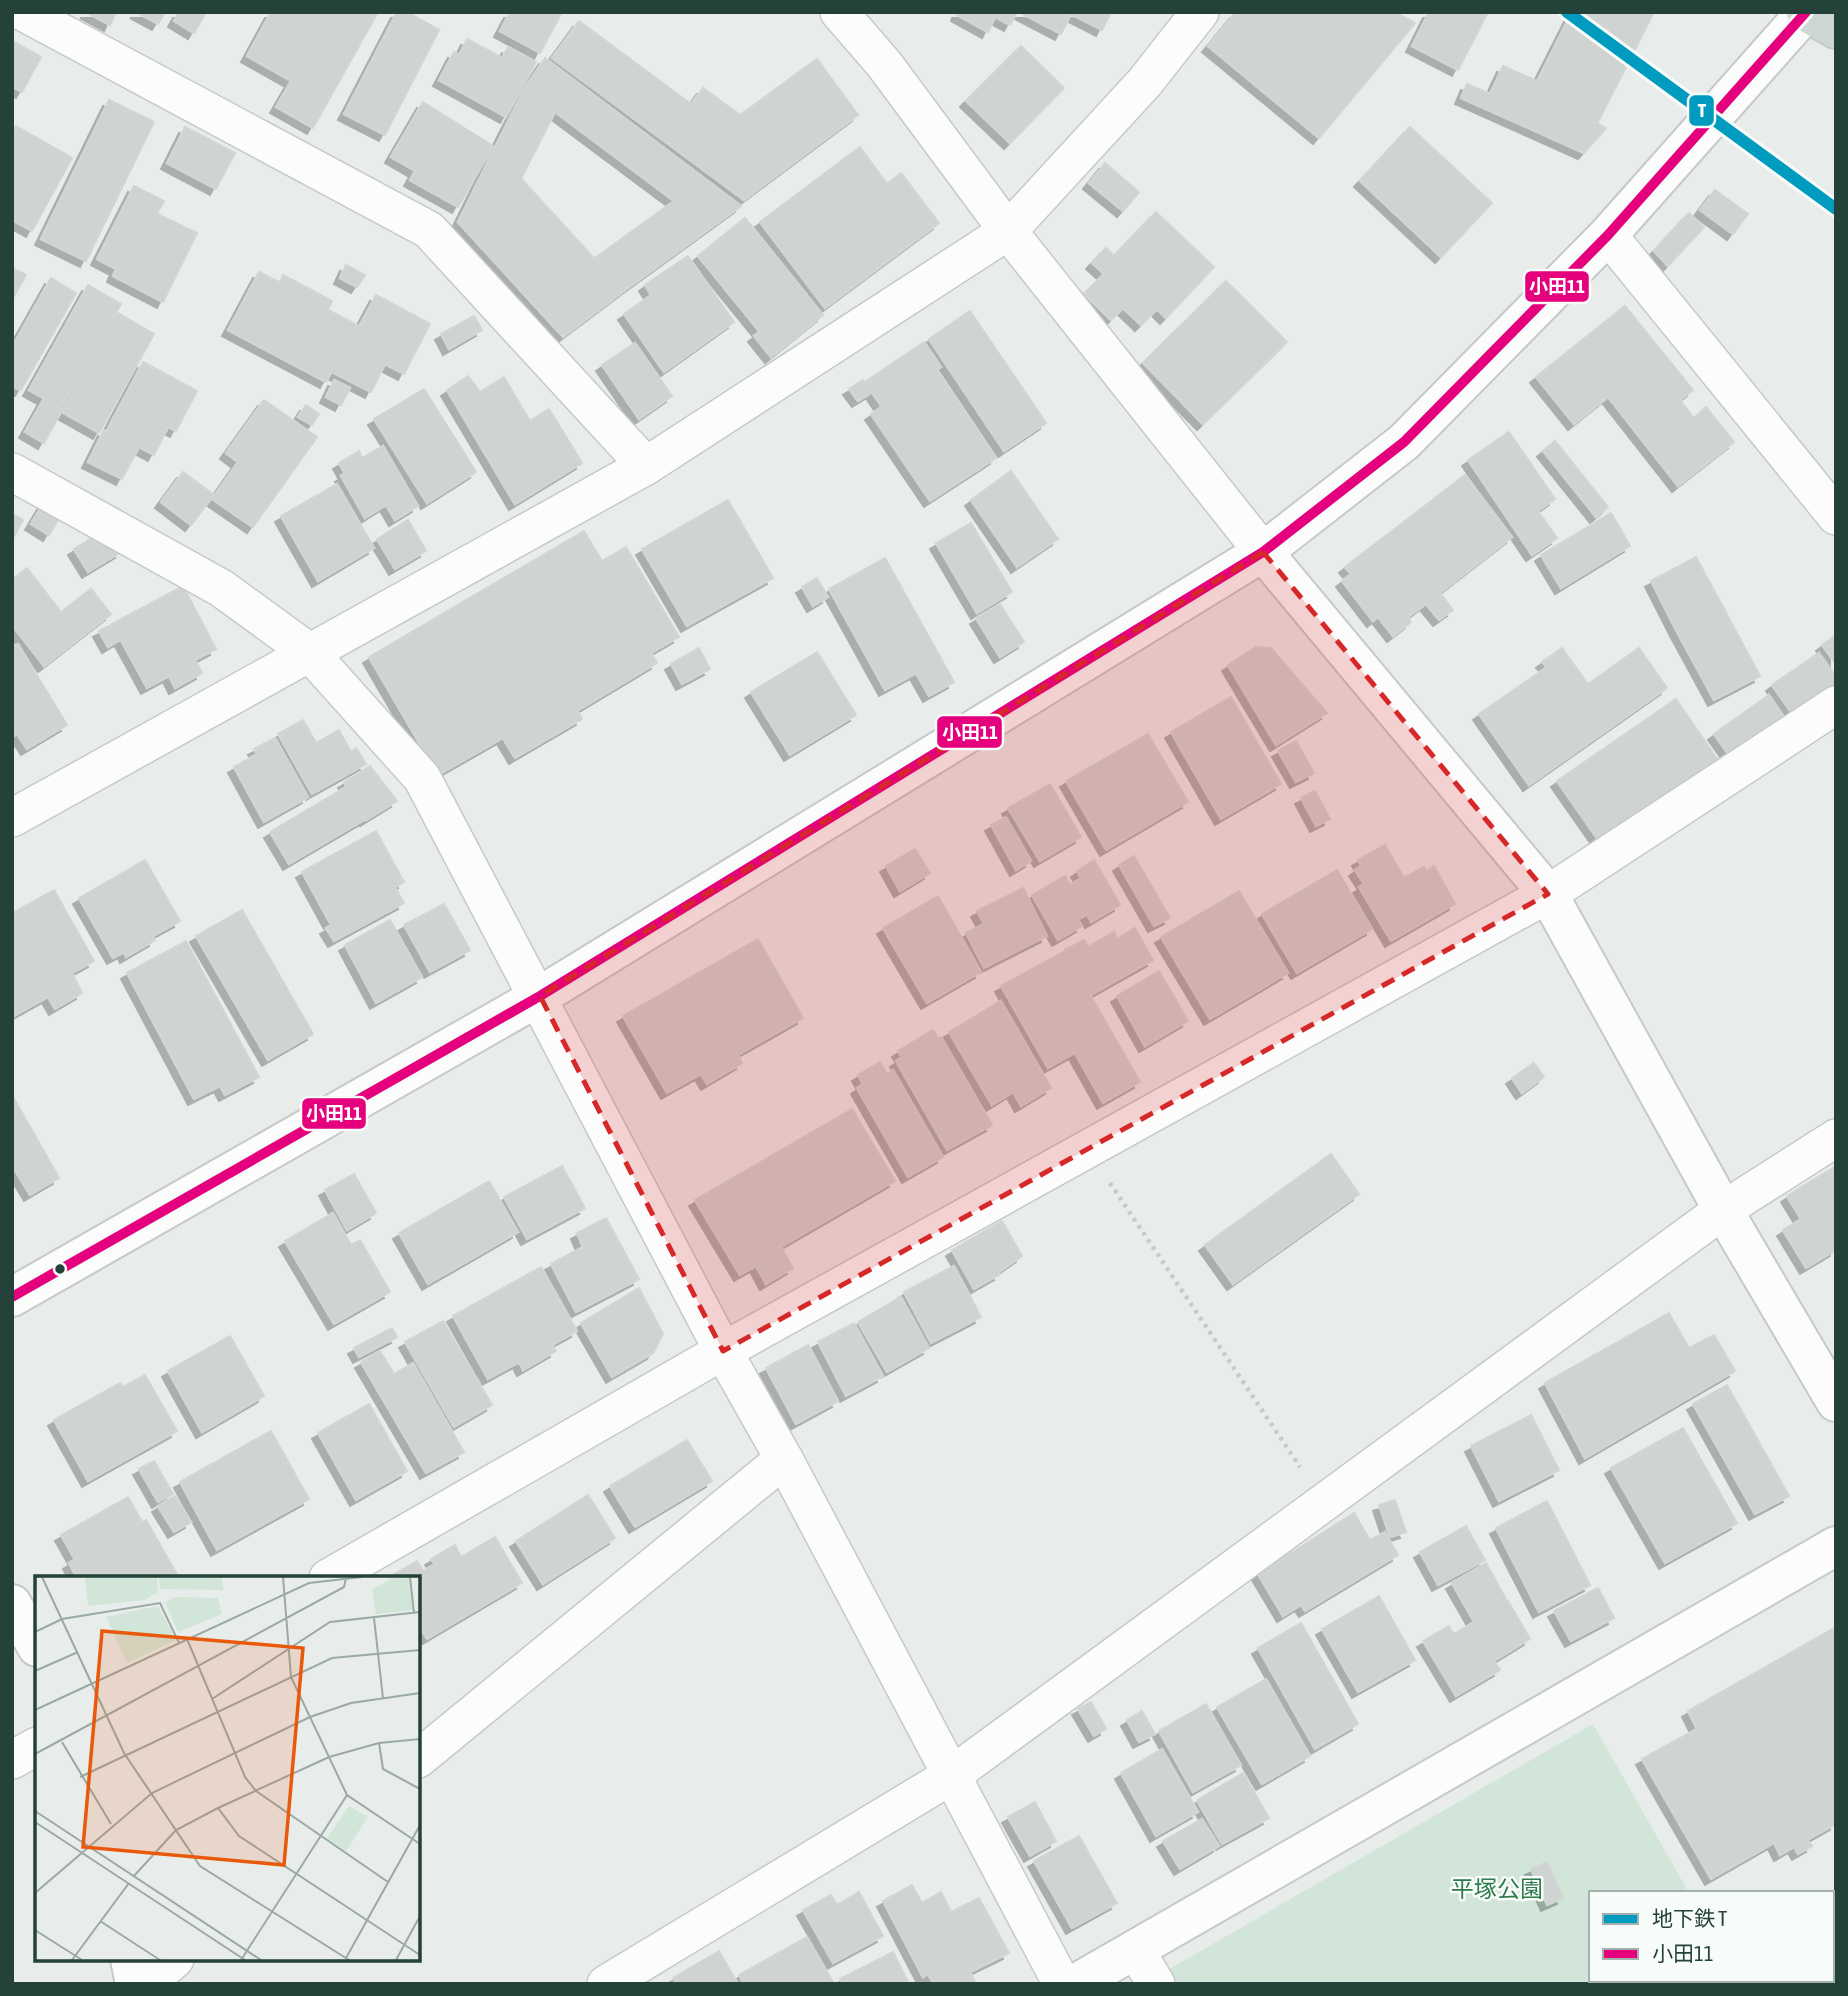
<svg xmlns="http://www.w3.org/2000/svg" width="1848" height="1996" font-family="'Asap Condensed','Noto Sans JP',sans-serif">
	<defs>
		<filter id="shadow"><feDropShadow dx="-6" dy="6" stdDeviation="0" flood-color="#0004"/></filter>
	</defs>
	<rect width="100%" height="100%" fill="#e8edeb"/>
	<path fill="#d1e6d8" d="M1593,1724l96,169h-98v87h147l2,4h-567l-7,-13z"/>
	<g fill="#cfd4d2" stroke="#d1d6d4" stroke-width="2" filter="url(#shadow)">
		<path d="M86,12h30l-6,13z"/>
		<path d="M136,12h29l-7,12z"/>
		<path d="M179,12h27l-12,21 -20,-12z"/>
		<path d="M271,12h107l-65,116 -37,-21 15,-26 -44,-25z"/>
		<path d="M397,12h10l32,18 -54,105 -41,-21z"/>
		<path d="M510,12h52l-22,41 -40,-22z"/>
		<path d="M958,12h28l9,5 -7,15 -31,-17z"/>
		<path d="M986,12h31l-7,13z"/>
		<path d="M1019,12h48l4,2 -10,20z"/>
		<path d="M1067,12h44l-9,18z"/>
		<path d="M1236,12h159l20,11 -96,115 -111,-92z"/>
		<path d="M1429,12h59l-30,58 -46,-24z"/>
		<path d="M1572,12h82l-57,112 -65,-33z"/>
		<path d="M579,21l112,83 12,-16 37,27 77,-56 41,56 -114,85 -192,-142z"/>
		<path d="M467,39l35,19 6,-11 28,15 -30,55 -67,-37 15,-28 5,3z"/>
		<path d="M12,41l29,16 -19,35 -10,-5z"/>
		<path d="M1021,46l43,42 -54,55 -44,-42z"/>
		<path d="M545,58l196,148 -117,85 -29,-33 79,-57 -119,-89 -34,67 -27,-30 32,-63z"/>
		<path d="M1503,66l34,15 -5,10 74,37 -22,25 -123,-55 6,-14 23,10z"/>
		<path d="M109,100l45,22 -68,139 -45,-22z"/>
		<path d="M423,102l70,44 -35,61 -48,-27 5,-9 -24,-14z"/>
		<path d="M16,126l56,32 -40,73 -20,-11v-87z"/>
		<path d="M185,127l50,26 -19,36 -49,-26z"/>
		<path d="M1410,127l82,76 -51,54 -81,-76z"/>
		<path d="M860,147l27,37 14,-11 38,50 -114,85 -65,-86z"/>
		<path d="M494,149l130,142 -61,46 -105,-115z"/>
		<path d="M1105,163l34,29 -16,19 -34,-28z"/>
		<path d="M134,186l30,15 -7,13 40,19 -34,69 -50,-26 3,-7 -19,-10z"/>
		<path d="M1715,190l33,24 -15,20 -33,-24z"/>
		<path d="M1156,212l58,55 -48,51 -9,-9 -16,16 -18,-17 -12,12 -27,-26 20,-20 -12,-11 14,-15 8,8z"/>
		<path d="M1689,213l15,14 -36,39 -14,-15z"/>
		<path d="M745,218l62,77 -47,37 -62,-76z"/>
		<path d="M688,256l46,66 -70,50 -40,-58 27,-19 -6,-10z"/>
		<path d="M346,265l19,10 -8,12 -17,-9z"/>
		<path d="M12,268l14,7 -14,25z"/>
		<path d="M259,272l21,11 3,-8 49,26 -4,9 29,15 -31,57 -98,-52z"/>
		<path d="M51,278l25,15 -55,97 -9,-4v-39z"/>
		<path d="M1226,281l61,61 -84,82 -60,-61z"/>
		<path d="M88,285l33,19 -60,104 -32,-18z"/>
		<path d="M376,295l54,29 -26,50 -19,-10 -14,28 -37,-19z"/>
		<path d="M807,295l16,20 -52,42 -17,-21z"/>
		<path d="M1625,306l68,84 -13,10 14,18 12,-11 28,35 -56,44 -70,-89 -34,27 -38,-47z"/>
		<path d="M970,311l76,112 -42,28 -75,-112z"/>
		<path d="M118,313l36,21 -55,99 -37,-21z"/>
		<path d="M474,316l8,14 -33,19 -8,-15z"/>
		<path d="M924,342l17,25 -59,40 -17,-25z"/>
		<path d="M635,343l37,53 -33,23 -37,-54z"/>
		<path d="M143,362l54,29 -21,40 -8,-4 -14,28 -47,-25z"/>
		<path d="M937,370l59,88 -66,43 -59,-87z"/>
		<path d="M468,376l12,16 24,-15 26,44 19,-12 33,54 -67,41 -68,-114z"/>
		<path d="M334,380l16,8 -9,17 -15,-8z"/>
		<path d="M863,380l8,13 -13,8 -9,-12z"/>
		<path d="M424,389l52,83 -49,31 -53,-84z"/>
		<path d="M43,400l19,10 -18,33 -19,-11z"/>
		<path d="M264,400l53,37 -64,90 -41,-28 26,-37 -12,-9z"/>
		<path d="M306,405l13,9 -7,11 -14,-8z"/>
		<path d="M104,430l34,19 -16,30 -34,-17z"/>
		<path d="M1509,432l46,67 -17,12 19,27 -25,17 -64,-95z"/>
		<path d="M1555,441l53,66 -12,10 -53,-66z"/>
		<path d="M383,446l35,60 -23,14 -9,-15 -21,13 -24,-42 4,-2 -6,-11 20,-12 3,7z"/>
		<path d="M1011,471l47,68 -41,28 -46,-67z"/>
		<path d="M183,472l31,23 -23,30 -30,-23z"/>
		<path d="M1465,475l47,62 -72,56 13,17 -14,10 -13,-16 -18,13 3,5 -18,14 -15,-19 -5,4 -31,-40 9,-7 -6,-7z"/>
		<path d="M337,484l37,64 -56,33 -37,-65z"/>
		<path d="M46,499l18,11 -15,25 -18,-11z"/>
		<path d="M728,500l45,78 -86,48 -45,-77z"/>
		<path d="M1611,513l19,33 -69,42 -20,-33z"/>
		<path d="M12,514l11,6 -11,20z"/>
		<path d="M408,520l18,31 -31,18 -18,-30z"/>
		<path d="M971,523l41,69 -35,21 -41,-70z"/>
		<path d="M106,529l15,23 -33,20 -14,-23z"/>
		<path d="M584,531l18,30 24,-14 53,90 -28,16 6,10 -80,48 5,8 -67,39 -12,-20 -65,37 -69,-118z"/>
		<path d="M1696,557l27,50 -46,25 -26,-51z"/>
		<path d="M885,558l69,124 -25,14 -13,-23 -31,17 -56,-101z"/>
		<path d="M27,568l34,44 30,-23 20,25 -67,52 -32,-41v-45z"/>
		<path d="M817,578l11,19 -15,9 -11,-19z"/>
		<path d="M183,586l33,63 -21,11 7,13 -27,15 -6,-12 -22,12 -35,-64z"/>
		<path d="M1000,604l24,38 -24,15 -24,-39z"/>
		<path d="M1723,607l37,69 -46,24 -37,-68z"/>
		<path d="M111,625l9,15 -12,7 -9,-16z"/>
		<path d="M1836,635v29l-14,-19z"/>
		<path d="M18,644l49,81 -40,24 -10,-15 -5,3v-90z"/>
		<path d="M1256,647l15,1 56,65 -51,32 -48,-80z"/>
		<path d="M699,648l11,21 -28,15 -11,-20z"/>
		<path d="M1562,648l26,36 51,-36 28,40 -138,97 -50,-71 68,-47 -5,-5z"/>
		<path d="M817,652l39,63 -66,40 -39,-63z"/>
		<path d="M1819,653l17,24v17l-43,21 -21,-30z"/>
		<path d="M1769,695l19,28 -57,35 -17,-24z"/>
		<path d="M1231,697l50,87 -60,35 -50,-87z"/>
		<path d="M1676,699l41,60 -118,82 -42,-60z"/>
		<path d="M303,720l13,23 23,-13 12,22 5,-4 10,16 -54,30 -34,-60z"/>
		<path d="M1148,734l40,68 -82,48 -40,-69z"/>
		<path d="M275,738l33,59 -44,25 -30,-55 23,-13 -3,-5z"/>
		<path d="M1296,741l18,32 -18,9 -18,-31z"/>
		<path d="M370,766l27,35 -31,19 -22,-38z"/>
		<path d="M1050,784l31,53 -41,24 -32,-53z"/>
		<path d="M346,787l18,33 -75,44 -19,-32z"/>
		<path d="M1315,791l15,28 -14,7 -15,-28z"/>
		<path d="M1006,817l25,44 -15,9 -25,-45z"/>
		<path d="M376,831l28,51 -74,41 -28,-51z"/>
		<path d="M1385,845l19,33 20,-11 2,4 8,-5 21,38 -64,37 -32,-54 5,-3 -9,-14 6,-4 -3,-6z"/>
		<path d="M915,849l15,24 -30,18 -14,-25z"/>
		<path d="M1134,856l36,62 -16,8 -35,-61z"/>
		<path d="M145,860l35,61 -27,15 2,4 -29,17 -2,-5 -11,6 -34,-60z"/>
		<path d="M1094,860l26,45 -29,17 -4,-8 -9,6 4,6 -24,14 -26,-45 33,-19 5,9 11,-7 -4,-7z"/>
		<path d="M1337,870l35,59 -75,44 -35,-59z"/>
		<path d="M1023,888l24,48 -63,32 -18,-35 18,-9 -7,-13z"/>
		<path d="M396,889l8,14 -70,38 -8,-13z"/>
		<path d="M54,890l40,71 -22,12 10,20 -27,16 -7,-12 -36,20v-104z"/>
		<path d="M1239,891l49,82 -78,46 -49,-82z"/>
		<path d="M938,896l43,76 -54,31 -44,-75z"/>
		<path d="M444,904l26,46 -40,22 -26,-47z"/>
		<path d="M242,910l71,124 -45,26 -72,-124z"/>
		<path d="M390,920l32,57 -46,26 -31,-58z"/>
		<path d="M1135,928l18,32 -62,35 -26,-45 19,-10 4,7 26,-15 3,7z"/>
		<path d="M758,939l45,79 -65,37 4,8 -35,21 -6,-10 -34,19 -44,-77z"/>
		<path d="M186,941l73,136 -34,18 -5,-9 -26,13 -67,-126z"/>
		<path d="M1065,951l75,131 -37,21 -28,-50 -27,15 -47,-82z"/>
		<path d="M1159,971l29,50 -43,25 -28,-50z"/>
		<path d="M1001,1001l50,87 -30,18 -8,-14 -21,13 -43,-73z"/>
		<path d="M933,1030l5,9 3,-2 51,88 -45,25 -51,-89 6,-4 -4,-6z"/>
		<path d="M880,1062l7,12 6,-4 50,87 -35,20 -51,-89 6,-4 -5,-9z"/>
		<path d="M1534,1063l10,14 -22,16 -10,-15z"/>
		<path d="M12,1095l47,83 -29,17 -15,-25 -3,2z"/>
		<path d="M852,1109l43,72 -114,66 12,21 -27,16 -10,-18 -16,9 -45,-75z"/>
		<path d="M1331,1154l28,40 -126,90 -28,-39z"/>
		<path d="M562,1166l23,42 -58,31 -23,-42z"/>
		<path d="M1836,1166v84l-30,18 -23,-38 18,-11 -14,-23z"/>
		<path d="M354,1174l22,39 -29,17 -22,-40z"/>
		<path d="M489,1181l29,51 -90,52 -29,-51z"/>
		<path d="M333,1213l18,32 9,-5 30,52 -56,32 -49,-83z"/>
		<path d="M606,1218l33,61 -63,33 -25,-48 32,-17 -6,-14z"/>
		<path d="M1002,1221l20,35 -23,16 1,2 -26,15 -22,-39z"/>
		<path d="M954,1266l27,51 -50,26 -27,-51z"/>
		<path d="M541,1267l36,64 -25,14 4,6 -33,19 -4,-8 -31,17 -35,-63z"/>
		<path d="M639,1288l24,46 -10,19 -41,24 -31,-54z"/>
		<path d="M901,1297l28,51 -42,24 -29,-50z"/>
		<path d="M1669,1313l20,35 25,-13 21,36 -150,87 -40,-75z"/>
		<path d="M443,1321l49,84 -38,22 -49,-85z"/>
		<path d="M854,1323l29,53 -37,20 -28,-54z"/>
		<path d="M392,1328l5,9 -38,20 -5,-9z"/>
		<path d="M230,1336l34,60 -62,36 -34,-61z"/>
		<path d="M808,1345l30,56 -42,23 -30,-56z"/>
		<path d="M380,1351l14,23 19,-11 51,89 -38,21 -65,-111z"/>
		<path d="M145,1375l32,56 -89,50 -34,-61 66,-37 3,4z"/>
		<path d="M1727,1385l62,111 -34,18 -62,-110z"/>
		<path d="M369,1404l38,67 -51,29 -38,-67z"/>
		<path d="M1531,1415l28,55 -60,31 -28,-55z"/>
		<path d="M1683,1428l54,95 -72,40 -54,-95z"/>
		<path d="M271,1431l38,68 -92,51 -37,-68z"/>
		<path d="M687,1440l25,41 -77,46 -25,-41z"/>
		<path d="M154,1461l19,33 -15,8 -19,-33z"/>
		<path d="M588,1495l27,43 -72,46 -27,-43z"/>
		<path d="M175,1496l16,26 -17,10 -16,-26z"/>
		<path d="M128,1497l13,23 -67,38 -13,-23z"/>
		<path d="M1395,1500l11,32 -16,5 -11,-32z"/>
		<path d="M1547,1501l43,84 -51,27 -43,-84z"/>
		<path d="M1354,1513l16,27 15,-8 13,23 -93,56 -4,-6 -18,11 -25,-42z"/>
		<path d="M146,1520l33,58h-102l-8,-15z"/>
		<path d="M1466,1526l19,34 -47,25 -18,-33z"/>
		<path d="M495,1537l27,46 -95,56 -9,-15v-46h-30l29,-17 6,10 12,-7 -4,-5 24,-14 6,12z"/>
		<path d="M1486,1563l21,38 -34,19 -21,-37z"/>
		<path d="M1598,1588l16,30 -43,23 -17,-30z"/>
		<path d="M1379,1596l36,64 -57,32 -36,-63z"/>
		<path d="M1508,1601l22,38 -36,22 6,9 -44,26 -33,-55 26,-15 5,8z"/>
		<path d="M1301,1623l57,101 -43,25 -57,-101z"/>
		<path d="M1836,1627v197l-29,16 5,6 -14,8 -4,-7 -14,8 -6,-12 -63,36 -69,-120 55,-30 -9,-18z"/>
		<path d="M1266,1679l44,77 -48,28 -45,-77z"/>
		<path d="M1091,1702l15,27 -12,7 -16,-27z"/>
		<path d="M1206,1704l35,61 -48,27 -34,-61z"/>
		<path d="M1142,1711l13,23 -16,8 -12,-22z"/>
		<path d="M1162,1749l36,63 -42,24 -35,-63z"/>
		<path d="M1243,1773l26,45 -47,26 -25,-44z"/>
		<path d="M1035,1802l21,39 -26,15 -22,-39z"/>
		<path d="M1202,1819l17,27 -39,23 -17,-28z"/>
		<path d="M1079,1836l38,67 -45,25 -38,-67z"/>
		<path d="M1547,1862l16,36 -16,7 -16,-36z"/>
		<path d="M912,1885l10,18 19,-11 10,20 28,-14 30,55 -39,19 6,12h-42l-6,-10 -5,3 -40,-76z"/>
		<path d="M859,1892l24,44 -50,27 -30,-53 28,-15 6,10z"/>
		<path d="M807,1937l27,47h-90l-5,-9z"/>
		<path d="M719,1951l19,33h-61l-4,-6z"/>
		<path d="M893,1952l16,32h-66l-3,-5z"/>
	</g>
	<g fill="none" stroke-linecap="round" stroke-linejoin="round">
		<defs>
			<g id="minor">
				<path d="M23,12l406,218 217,236"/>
				<path d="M839,12l45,52 124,167 255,321"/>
				<path d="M1608,235l228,281"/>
				<path d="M12,472l209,116 88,64 113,126 301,573 61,108 278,525"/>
				<path d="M12,818l634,-352 362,-235 137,-149 55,-70"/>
				<path d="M328,1578l395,-227 825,-457 288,-189"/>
				<path d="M418,1759l366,-300"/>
				<path d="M12,1760l25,-14"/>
				<path d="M1135,1949l21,35"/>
				<path d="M146,1984l29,-25"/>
				<path d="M606,1984l346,-209 771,-565 113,-72"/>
			</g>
			<g id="tertiary">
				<path d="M1263,552l285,342 175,316 113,192"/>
				<path d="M12,1297l528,-301 723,-444 141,-110 204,-207 198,-223"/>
				<path d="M12,1604l25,43"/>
				<path d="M130,1959l5,25"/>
				<path d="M1075,1984l761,-438"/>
			</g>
			<path id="primary" d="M1806,12l30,17"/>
		</defs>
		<use href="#minor" stroke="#c5cac8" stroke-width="40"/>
		<use href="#tertiary" stroke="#c5cac8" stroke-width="42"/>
		<use href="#primary" stroke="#c3ccc9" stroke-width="42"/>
		<path stroke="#c3ccca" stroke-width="4.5" stroke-dasharray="3.5 5" stroke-linecap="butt" d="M1110,1183l190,284"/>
		<use href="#minor" stroke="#fcfcfc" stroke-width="37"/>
		<use href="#tertiary" stroke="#fcfcfc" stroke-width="38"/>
		<use href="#primary" stroke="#cfd7d5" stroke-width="38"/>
		<defs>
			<path id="bus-1" d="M12,1297l528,-301 723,-444 141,-110 204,-207 198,-223"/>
		</defs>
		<use href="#bus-1" stroke="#f7fbf9" stroke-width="16"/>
		<use href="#bus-1" stroke="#e5007d" stroke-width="10"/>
		<defs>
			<path id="metro-1" d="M1567,12l269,197"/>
		</defs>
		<use href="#metro-1" stroke="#f7fbf9" stroke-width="18"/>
		<use href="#metro-1" stroke="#009bbf" stroke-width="12"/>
	</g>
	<path fill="#d62828" fill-opacity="0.2" stroke="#d62828" stroke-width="5" stroke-dasharray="14 9" stroke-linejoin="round" d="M1263,552l285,342 -825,457 -183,-355z"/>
	<circle fill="#24423a" stroke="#f7fbf9" stroke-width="2.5" cx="60" cy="1269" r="6"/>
	<g text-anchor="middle" stroke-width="5" stroke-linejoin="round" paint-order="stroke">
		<g font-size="23" fill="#2d7a4b" stroke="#f7fbf9">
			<text x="1497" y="1897">平塚公園</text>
		</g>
	</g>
	<g transform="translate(35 1576)">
		<rect width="385" height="385" fill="#e8edeb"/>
		<path d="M50,1h72l1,15 -13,8 -57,6zM124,1h63l1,13 -63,-1zM374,1l4,33 -37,4 -4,-24 19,-12zM140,21l43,1 4,16 -44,18 -13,-30zM123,30l18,34 -49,23 -21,-46zM314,230l19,11 -22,34 -19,-13z" fill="#d1e6d8"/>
		<path fill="none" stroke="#9aa9a4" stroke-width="2" d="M7,1l82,176 76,113 149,94M248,1l8,100 56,118 73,49M375,1l4,36M339,42l9,80M0,56l27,-13 98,-16 19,40M152,63l58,138 11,14 132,91M0,95l43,-19M177,123l118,-77 90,-10M0,134l274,-127 53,-6M27,166l49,82M344,167l4,26 37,20M0,178l309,-167 2,-9M45,201l252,-119 88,-8M183,232l21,28 181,119M0,235l226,149M0,246l210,138M98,301l43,-47 42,-22 111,-51 50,-14 41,-4M0,317l117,-100 158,-76 41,-14 69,-10M65,345l60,39M0,354l47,30M311,382l74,-133M37,384l57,-77M206,384l106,-165M361,384l24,-44"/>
		<path fill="#e8590c" fill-opacity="0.15" stroke="#e8590c" stroke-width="3.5" d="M67,55l201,17 -19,217 -201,-18z"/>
		<rect width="385" height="385" fill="none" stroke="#24423a" stroke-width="3.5"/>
	</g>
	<g stroke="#f7fbf9" stroke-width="2.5">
		<rect x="1688" y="94" width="27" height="33" rx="7" fill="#009bbf"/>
		<rect x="1524" y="270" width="66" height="33" rx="7" fill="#e5007d"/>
		<rect x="936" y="715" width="67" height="34" rx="7" fill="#e5007d"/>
		<rect x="301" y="1097" width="66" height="33" rx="7" fill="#e5007d"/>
	</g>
	<g font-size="19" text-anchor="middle" font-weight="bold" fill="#fff">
		<text x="1702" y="117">T</text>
		<text x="1557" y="293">小田11</text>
		<text x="970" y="739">小田11</text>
		<text x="334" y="1120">小田11</text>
	</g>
	<rect width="1848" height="1996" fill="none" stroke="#24423a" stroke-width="28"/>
	<rect x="1589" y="1891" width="245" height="91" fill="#f7fbf9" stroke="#a3b1ad" stroke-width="2"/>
	<rect x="1603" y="1914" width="35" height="10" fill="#009bbf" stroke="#a3b1ad" stroke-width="2"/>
	<text x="1652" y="1926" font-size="21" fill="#24423a">地下鉄 T</text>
	<rect x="1603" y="1949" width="35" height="10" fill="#e5007d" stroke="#a3b1ad" stroke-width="2"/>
	<text x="1652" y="1961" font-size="21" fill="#24423a">小田11</text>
</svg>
